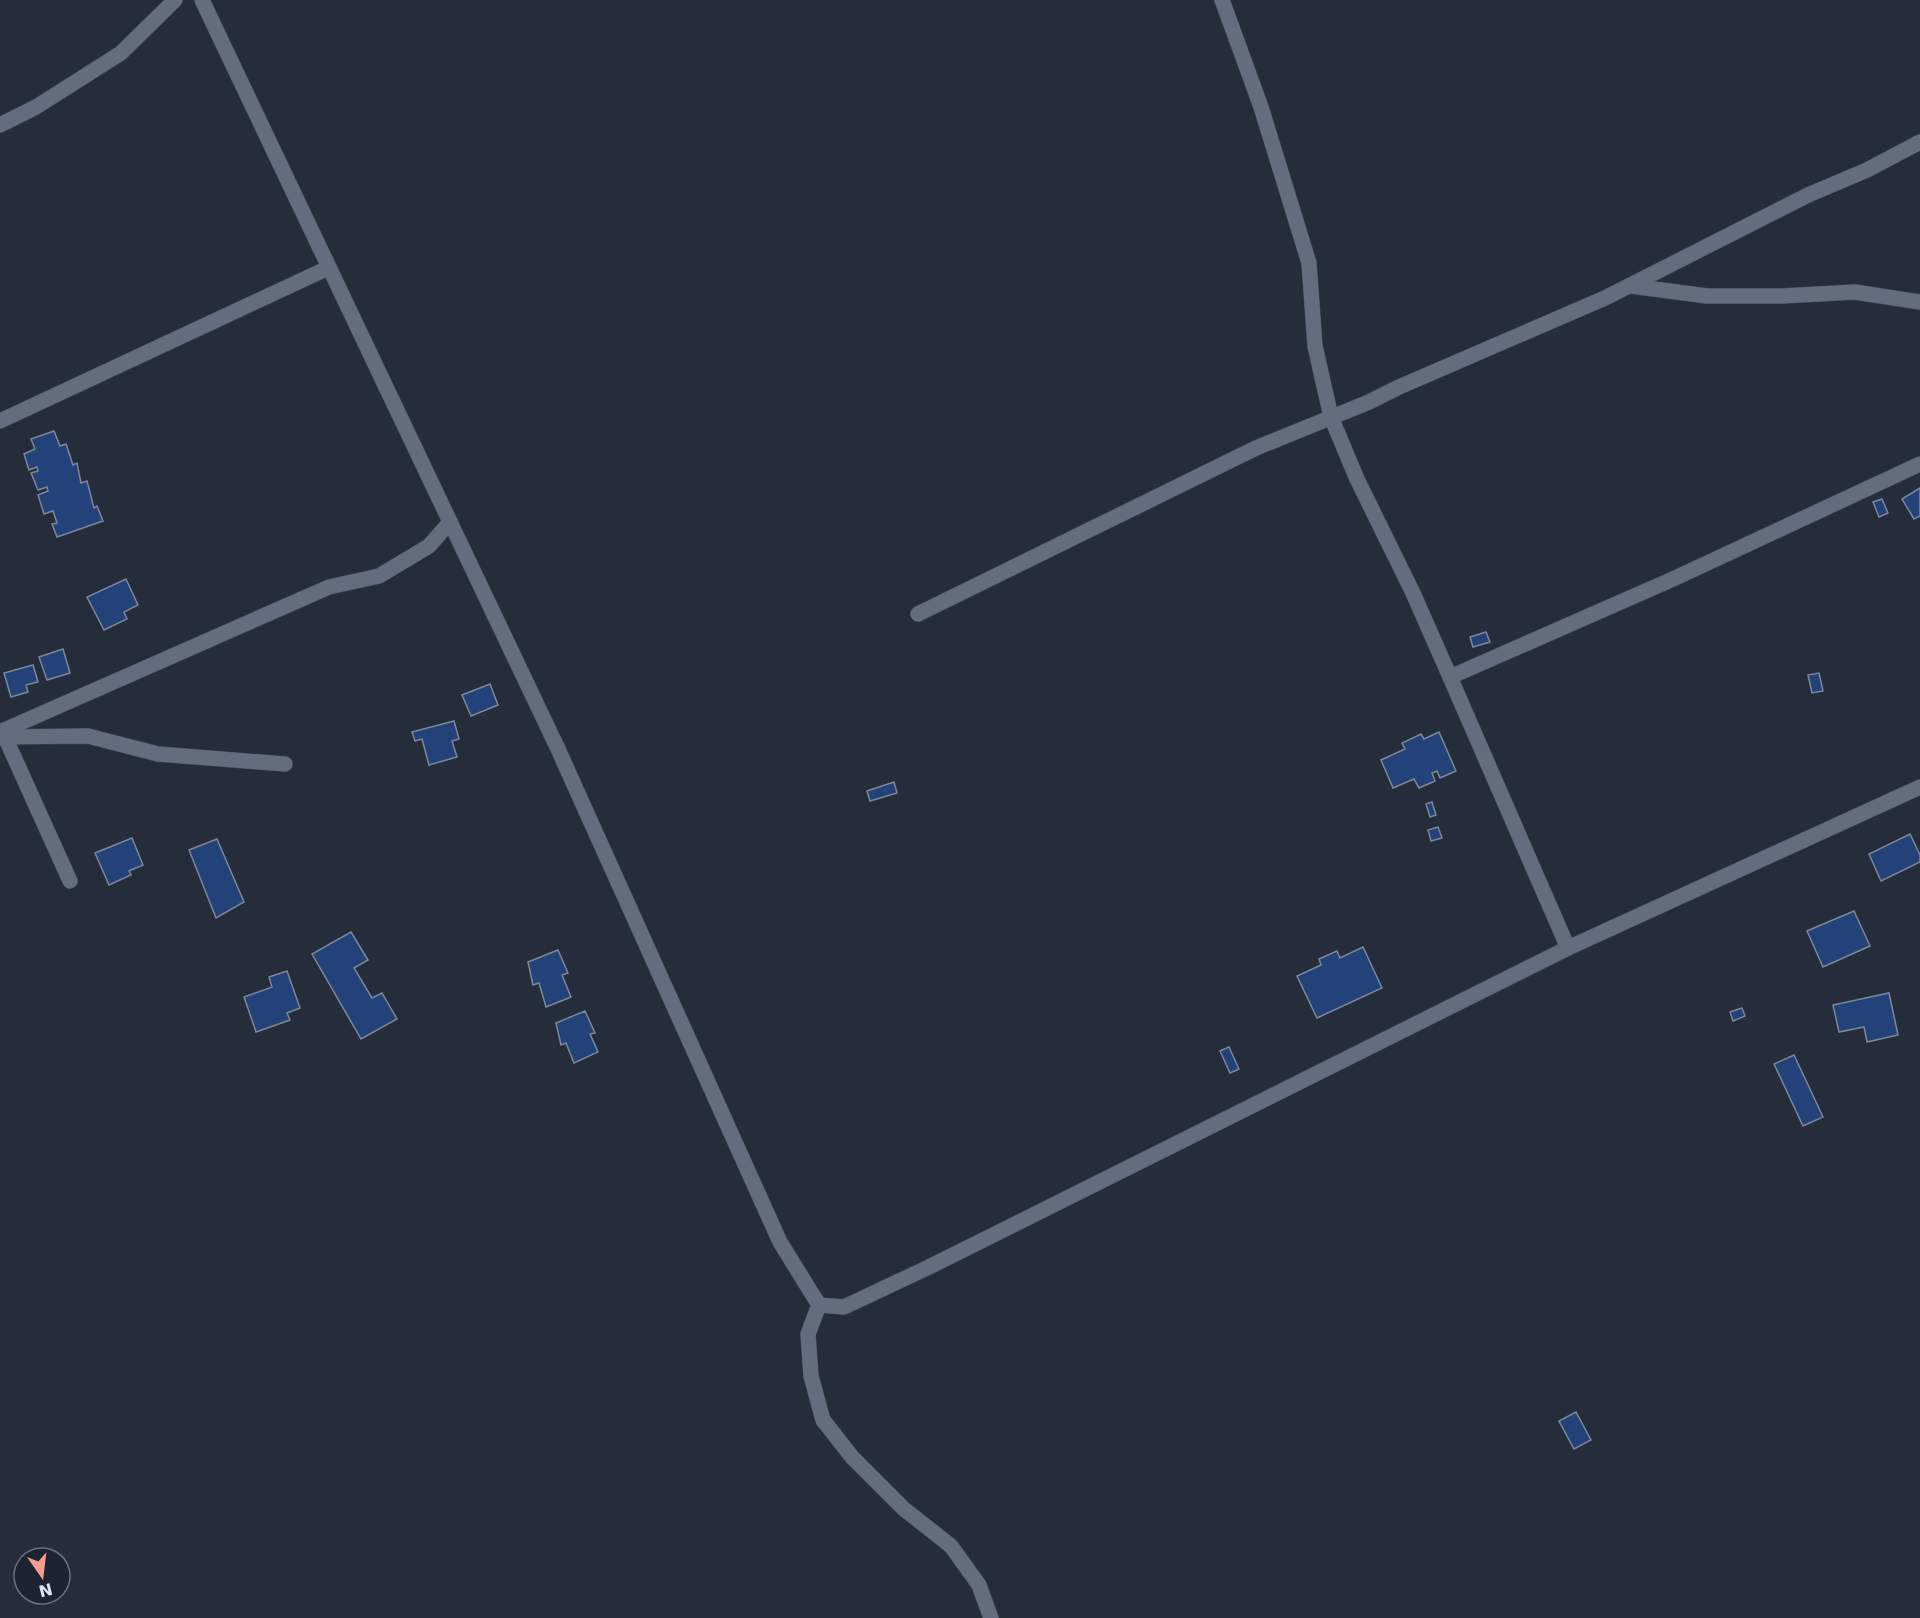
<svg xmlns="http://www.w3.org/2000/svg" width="1920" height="1618" font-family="'DejaVu Sans',sans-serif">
	<rect width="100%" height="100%" fill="#252d3b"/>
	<g fill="#23427a" stroke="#7d8797" stroke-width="1.5">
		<path d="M54,431l6,15 6,-2 7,21 4,-2 4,20 6,-2 7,27 3,-2 6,15 -46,16 -5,-13 5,-1 -4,-12 -9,3 -6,-19 10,-4 -1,-4 -9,3 -7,-17 7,-2 -1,-4 -8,3 -5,-16 11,-5 -4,-10z"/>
		<path d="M1920,488v28l-6,3 -12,-20z"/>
		<path d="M1882,499l6,14 -9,4 -6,-15z"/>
		<path d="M126,579l12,26 -14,7 3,7 -23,11 -17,-33z"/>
		<path d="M1486,632l4,10 -17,5 -3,-10z"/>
		<path d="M63,649l7,24 -23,7 -8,-23z"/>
		<path d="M33,665l5,17 -12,3 2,7 -17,5 -7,-24z"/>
		<path d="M1819,673l4,18 -11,2 -4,-18z"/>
		<path d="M490,684l8,21 -27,11 -9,-21z"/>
		<path d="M454,721l5,18 -7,2 5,16 -28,8 -7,-26 -7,2 -3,-9z"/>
		<path d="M1439,732l17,39 -16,7 -3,-7 -5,2 3,8 -16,7 -5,-9 -21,9 -12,-28 24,-11 -3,-6 19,-9 3,5z"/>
		<path d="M894,782l3,11 -27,8 -3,-10z"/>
		<path d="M1432,802l4,13 -6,2 -4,-13z"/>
		<path d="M1438,827l4,11 -11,3 -3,-11z"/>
		<path d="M1910,834l10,21v7l-39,19 -12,-27z"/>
		<path d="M132,838l11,27 -14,6 2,4 -22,10 -14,-32z"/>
		<path d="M217,839l27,63 -28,16 -27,-68z"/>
		<path d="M1854,911l16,35 -47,21 -16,-36z"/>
		<path d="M351,932l17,28 -14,8 18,30 10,-5 15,26 -36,20 -49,-85z"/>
		<path d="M1363,947l19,41 -65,30 -20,-42 24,-11 -2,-6 18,-8 3,7z"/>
		<path d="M558,950l10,23 -6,2 9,22 -25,10 -7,-24 -6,2 -5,-23z"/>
		<path d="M287,971l13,37 -13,5 3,7 -34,12 -12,-35 28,-10 -3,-10z"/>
		<path d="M1889,993l9,42 -31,7 -3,-15 -25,5 -6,-27z"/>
		<path d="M1742,1008l3,8 -12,5 -3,-9z"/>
		<path d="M585,1011l10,22 -5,1 8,18 -24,11 -8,-20 -5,2 -5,-22z"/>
		<path d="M1229,1047l10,22 -9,4 -10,-22z"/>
		<path d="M1794,1055l29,62 -20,9 -29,-62z"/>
		<path d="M1576,1412l15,28 -17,9 -15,-28z"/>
	</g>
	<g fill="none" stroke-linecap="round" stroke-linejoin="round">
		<defs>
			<g id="minor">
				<path d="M202,0l356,749 222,493 39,63 25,2 85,-40 639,-319"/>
				<path d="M1222,0l39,107 48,156 6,83 16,71 26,62 56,114 37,84"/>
				<path d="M0,125l36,-18 85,-54 54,-53"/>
				<path d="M1631,286l76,10h75l73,-4 65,10"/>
				<path d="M0,421l328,-153"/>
				<path d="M1920,464l-247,115 -223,98 118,271 352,-161"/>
				<path d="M918,614l338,-166 113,-46 30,-15 206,-89 203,-103 59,-25 53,-28"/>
				<path d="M0,732l329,-145 50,-11 50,-30 21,-24"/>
				<path d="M0,737l88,-1 70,18 127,10"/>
				<path d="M5,737l65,144"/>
				<path d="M819,1305l-11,29 3,42 12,44 29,37 52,52 47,37 28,39 12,33"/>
			</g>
		</defs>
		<use href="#minor" stroke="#454b57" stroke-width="16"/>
		<use href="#minor" stroke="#646d7d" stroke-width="15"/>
	</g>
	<g transform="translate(42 1576) rotate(166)"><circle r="28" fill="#1c2331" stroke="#6b717d" stroke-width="1.5"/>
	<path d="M0-4.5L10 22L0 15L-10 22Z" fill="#f59d8f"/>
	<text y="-9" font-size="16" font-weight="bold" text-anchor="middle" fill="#e1e6ef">N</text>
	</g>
</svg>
